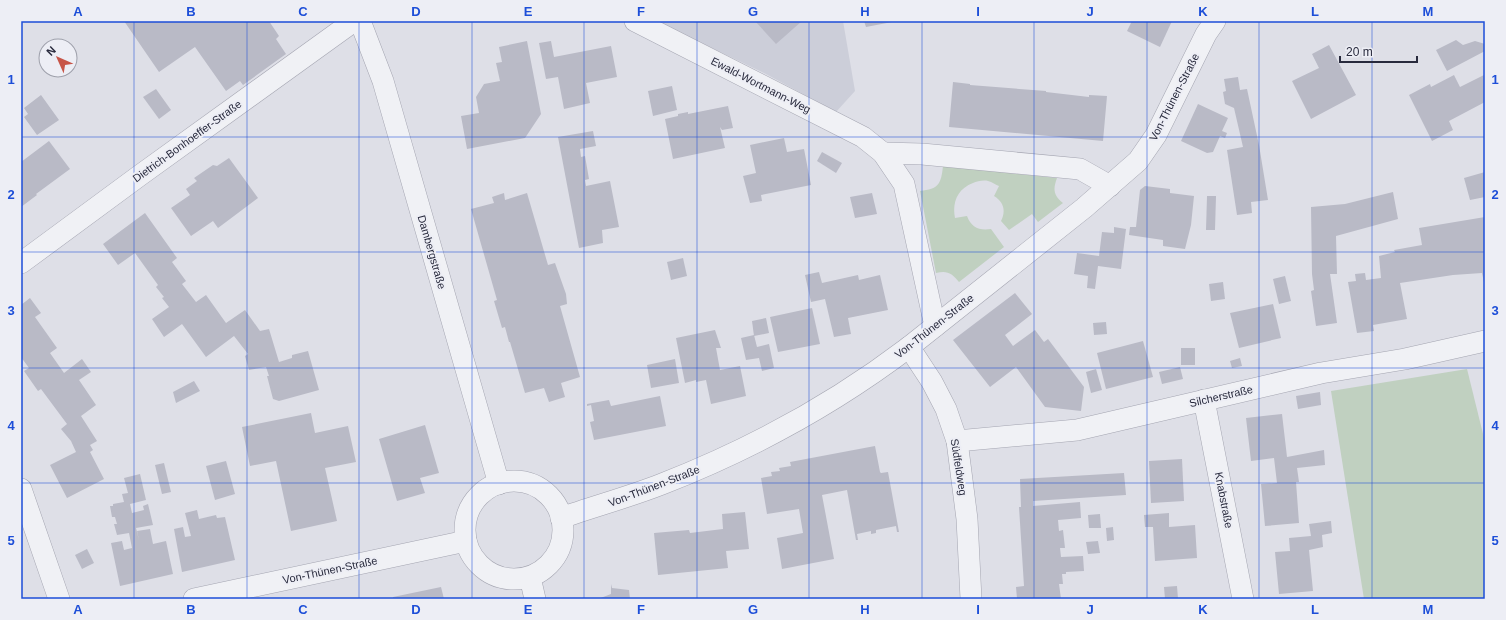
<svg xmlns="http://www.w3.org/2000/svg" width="1506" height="620" font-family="Arial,sans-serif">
	<rect width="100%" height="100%" fill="#dedfe7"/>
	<path fill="#ccced9" d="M656,21h187l12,70 -19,21 -70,-38z"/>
	<g fill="#c0d0c0">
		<path d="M943,166l114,12c-4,11 -4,17 6,25l-25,19 -6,-8 -23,16 -8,-9c5,-10 3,-19 -7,-25l5,-10c-3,-1 -7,-4 -11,-5 -4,-1 -11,0 -15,2 -16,6 -21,20 -18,35l12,-2c4,11 12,15 24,13l13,18 -45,35c-7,-9 -12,-12 -23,-9l-16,-82c19,-2 21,-7 23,-25z"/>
		<path d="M1467,369l18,73v157h-121l-33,-208z"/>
	</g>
	<g fill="#b9bac6">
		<path d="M124,21h145l10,15 -3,3 10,15 -43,31 -3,-4 -14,10 -31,-44 -36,25z"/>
		<path d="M755,21h47l-26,23z"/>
		<path d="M864,21h28v1l-26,5z"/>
		<path d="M1132,21h40l-12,26 -33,-16z"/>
		<path d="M1456,40l7,5 12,-4 10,3v7l-38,20 -11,-21z"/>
		<path d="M527,41l14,73 -16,24 -58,11 -6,-33 18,-3 -3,-16 8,-13 16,-3 -4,-18 6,-1 -3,-15z"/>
		<path d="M551,41l3,16 57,-11 6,31 -31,6 4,20 -26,6 -6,-32 -12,2 -7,-36z"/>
		<path d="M1329,45l27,50 -45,24 -19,-38 27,-13 -7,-14z"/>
		<path d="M1454,75l6,12 24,-12 1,27 -36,19 4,9 -21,11 -23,-46 21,-11 1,3z"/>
		<path d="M1238,77l2,13 7,-1 12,56 9,55 -17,2 1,11 -15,2 -10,-65 16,-3 -9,-39 -9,-4 -2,-12 3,-1 -2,-12z"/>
		<path d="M953,82l17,2v1l76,6v1l43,5v-2l18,1 -4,45 -154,-14z"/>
		<path d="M672,86l5,24 -24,6 -5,-25z"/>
		<path d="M156,89l15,21 -12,9 -16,-22z"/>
		<path d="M41,95l18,25 -22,15 -13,-18 4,-3 -4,-6z"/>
		<path d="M1198,104l30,14 -6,13 5,2 -2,5 -5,-2 -7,16 -6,1 -26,-12z"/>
		<path d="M728,106l5,22 -11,2 -2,-3 5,21 -52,11 -8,-40 13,-3v-2l10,-2v2z"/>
		<path d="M593,131l3,15 -16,3 1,8 4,-1 4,23 -4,1 1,6 24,-5 9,46 -17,3 1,13 -24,5 -21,-111z"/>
		<path d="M784,138l3,14 17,-3 7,36 -50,10 1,6 -12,2 -7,-27 13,-3 -6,-28z"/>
		<path d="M49,141l21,28 -34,25 1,1 -16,12v-45z"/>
		<path d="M822,152l20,11 -6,10 -19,-12z"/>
		<path d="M229,158l29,40 -40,30 -5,-7 -22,15 -20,-28 19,-13 -4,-6 11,-8 -3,-3 19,-13 4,1z"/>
		<path d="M1485,172v25l-15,3 -6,-22z"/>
		<path d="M1145,186l25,3v4l24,3 -3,29 -6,24 -22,-3v-6l-34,-5 1,-8h6l4,-37z"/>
		<path d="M1393,192l5,27 -62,17 1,38h-7l7,49 -21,3 -5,-35 3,-1 -2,-16 -1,-67 34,-3z"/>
		<path d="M504,193l1,7 22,-7 21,72 7,-2 11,31 1,10 -7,2 20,71 -19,6 4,14 -16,5 -5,-14 -19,5 -15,-51h-1l-4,-15 -3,1 -8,-27 3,-1 -26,-91 23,-6 -2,-6z"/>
		<path d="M872,193l5,21 -22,4 -5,-21z"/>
		<path d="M1207,196h9l-1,34h-9z"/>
		<path d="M145,213l32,45 -5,4 14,19 -4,3 14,18 10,-7 20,28 19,-13 15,21 9,-2 10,33 13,-4v-3l16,-4 11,39 -40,11 -6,-2 -6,-23h2l-3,-9 -17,3 -4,-14 3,-2 -14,-18 -28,21 -24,-33 -18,13 -12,-18 17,-12 -7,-9 2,-1 -8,-10 2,-2 -23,-32 -17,12 -15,-21z"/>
		<path d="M1485,217v70l-3,-14 -29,2 -53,8 7,36 -34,6 1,6 -17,2 -9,-51 8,-1 -1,-7 10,-1 1,7 15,-2 -2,-22 16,-4 -1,-2 28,-5 -3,-17z"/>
		<path d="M1114,227l12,2 -5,40 -23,-3 -3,23 -8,-1 1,-12 -14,-2 3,-21 22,3 3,-24 12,1z"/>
		<path d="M683,258l4,18 -16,4 -4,-18z"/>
		<path d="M819,272l3,11 36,-8 1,5 21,-5 8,35 -40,8 3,16 -17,3 -9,-38 -14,3 -6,-27z"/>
		<path d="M1285,276l6,25 -12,3 -6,-25z"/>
		<path d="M1223,282l2,17 -14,2 -2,-17z"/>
		<path d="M1015,293l17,21 -27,21 8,11 22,-16 9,12 4,-3 36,48 -3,24 -36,-4 -29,-40 -26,20 -37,-47z"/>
		<path d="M30,298l11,15 -6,4 22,31 -7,5 14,20 18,-14 9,13 -12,8 17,25 -15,11 16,25 -7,4 3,5 -3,2 14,27 -37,19 -17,-33 26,-13 -5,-11 -10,-12 6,-5 -26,-35 -3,2 -14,-20 5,-3 -8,-11v-52z"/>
		<path d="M1273,304l8,34 -42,10 -9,-35z"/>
		<path d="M812,308l8,36 -42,8 -8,-35z"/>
		<path d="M766,318l3,15 -15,3 -2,-15z"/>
		<path d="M1106,322l1,12 -13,1 -1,-12z"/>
		<path d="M715,330l6,18h-5l4,22 20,-4 6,30 -35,8 -5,-24 -10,2v-2l-11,3 -9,-45z"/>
		<path d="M754,335l3,12 12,-3 5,24 -12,3 -3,-13 -13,2 -5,-22z"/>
		<path d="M1143,341l10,36 -47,12 -9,-36z"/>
		<rect x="1181" y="348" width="14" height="17"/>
		<path d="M1240,358l2,8 -10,2 -2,-7z"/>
		<path d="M675,359l4,24 -28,5 -4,-23z"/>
		<path d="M1180,367l3,12 -21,5 -3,-12z"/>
		<path d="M1096,369l6,21 -11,3 -5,-21z"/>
		<path d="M194,381l6,10 -24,12 -3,-11z"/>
		<path d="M1320,392l1,13 -23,4 -2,-13z"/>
		<path d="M660,396l6,30 -72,14 -4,-18 4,-1 -3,-16 -4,1v-2l22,-4 2,6z"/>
		<path d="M311,413l4,20 33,-7 8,36 -31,6 12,53 -46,10 -15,-70 -26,5 -8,-39z"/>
		<path d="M1282,414l5,43 37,-7 1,15 -28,3 2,14h-3l3,41 -34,3 -4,-42 16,-1 -3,-25 -23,3 -5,-43z"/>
		<path d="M425,425l14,48 -19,5 5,15 -28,8 -18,-62z"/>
		<path d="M875,446l5,26 1,1 7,-1 11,60h-2l-1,-6 -20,4v3l-5,1v-3l-14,3 1,6h-2l-9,-50 -25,5 12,64 -52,10 -5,-31 26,-5 -4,-24 -32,5 -6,-36 11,-2 -1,-4 9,-1 -1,-3 12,-2 -1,-4z"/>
		<path d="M1182,459l2,42 -33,2 -2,-42z"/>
		<path d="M226,461l9,33 -20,6 -9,-34z"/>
		<path d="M164,463l7,29 -9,2 -7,-29z"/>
		<path d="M1124,473l2,22 -93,6v5l47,-4 1,16 -23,2 1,11 4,-1 2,18h-5l1,9 22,-1 1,15 -18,1v2h-4l1,10h-4l2,15h-44l-1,-12 8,-1 -5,-79h2l-1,-28z"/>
		<path d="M140,474l6,26 -16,4 2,9 12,-3 -1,-4 5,-2 5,21 -17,3 3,12 -2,-9 13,-2 3,15 13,-3 7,33 -53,12 -9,-43 11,-2 2,9 8,-2 -3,-15 -12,2 -3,-11h3l-2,-7h-3l-2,-11h3v-2l11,-2 -2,-8 6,-1 -4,-15z"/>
		<path d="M197,510l2,9 17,-4 1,3 8,-1 10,43 -53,12 -8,-43 9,-2 2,10 6,-1 -6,-23z"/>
		<path d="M745,512l4,37 -23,2 2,17 -70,7 -4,-42 35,-3 1,3 33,-4 -1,-15z"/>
		<path d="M1169,513v14l26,-2 2,33 -42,3 -2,-34h-8l-1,-12z"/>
		<path d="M1100,514l1,14h-12l-1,-13z"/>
		<path d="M1331,521l1,12 -10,2 1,12 -14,3 4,41 -34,3 -4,-42 15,-1 -1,-13 22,-2 -2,-12z"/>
		<path d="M1113,527l1,13 -7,1 -1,-13z"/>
		<path d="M1098,541l2,12 -12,1 -2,-12z"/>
		<path d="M87,549l7,14 -12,6 -7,-14z"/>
		<path d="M611,584l1,4 17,2 1,9h-32l13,-5z"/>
		<path d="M1177,586l1,13h-13l-1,-12z"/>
		<path d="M441,587l3,12h-51v-2z"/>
	</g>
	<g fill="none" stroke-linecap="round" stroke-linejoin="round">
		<defs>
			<g id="street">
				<path d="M360,21l23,60 116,403"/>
				<path d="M635,21l228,116 20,16 21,31 31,142"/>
				<path d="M883,153l39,1 158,15 30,17"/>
				<path d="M21,263l118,-87 215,-155"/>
				<path d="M909,347l23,35 14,27 11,32 10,78 4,80"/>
				<path d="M1204,400l39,199"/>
				<path d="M957,441l120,-11 244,-57 84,-14 80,-18"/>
				<circle cx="514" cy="530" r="49"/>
				<path d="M21,489l38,110"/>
				<path d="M561,518c34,-12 68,-21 101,-34 87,-34 172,-80 247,-137l175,-139 54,-47 18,-26 50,-101 9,-13"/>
				<path d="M530,577l5,22"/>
				<path d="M194,599l272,-58"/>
			</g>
		</defs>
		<use href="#street" stroke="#a4a5b1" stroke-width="22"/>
		<use href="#street" stroke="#f0f1f5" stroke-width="21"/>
	</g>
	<path fill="none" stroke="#1d4ed8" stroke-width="1" stroke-opacity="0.55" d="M134,21v578M247,21v578M359,21v578M472,21v578M584,21v578M697,21v578M809,21v578M922,21v578M1034,21v578M1147,21v578M1259,21v578M1372,21v578M21,137h1464M21,252h1464M21,368h1464M21,483h1464"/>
	<g text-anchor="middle" stroke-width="4" stroke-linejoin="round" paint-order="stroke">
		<g font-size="11" fill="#282a3d" stroke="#edeef5">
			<text transform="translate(761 85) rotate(27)" y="4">Ewald-Wortmann-Weg</text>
			<text transform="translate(1174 97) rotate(-63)" y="4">Von-Thünen-Straße</text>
			<text transform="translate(187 141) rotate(-36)" y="4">Dietrich-Bonhoeffer-Straße</text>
			<text transform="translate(432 252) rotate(74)" y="4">Dambergstraße</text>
			<text transform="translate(934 326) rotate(-38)" y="4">Von-Thünen-Straße</text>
			<text transform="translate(1221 396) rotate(-13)" y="4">Silcherstraße</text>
			<text transform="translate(959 467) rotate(81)" y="4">Südfeldweg</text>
			<text transform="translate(654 486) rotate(-21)" y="4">Von-Thünen-Straße</text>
			<text transform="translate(1224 500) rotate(79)" y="4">Knabstraße</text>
			<text transform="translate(330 570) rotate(-12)" y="4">Von-Thünen-Straße</text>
		</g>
	</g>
	<rect width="1506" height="620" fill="none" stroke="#edeef5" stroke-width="44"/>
	<g transform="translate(58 58) rotate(315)"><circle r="19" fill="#edeef5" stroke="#9ea0ab"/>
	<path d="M0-3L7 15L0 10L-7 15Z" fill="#c75548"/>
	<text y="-6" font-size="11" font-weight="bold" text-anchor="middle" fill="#282a3d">N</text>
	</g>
	<path d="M1340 56v6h77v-6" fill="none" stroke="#282a3d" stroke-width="2"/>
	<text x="1346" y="56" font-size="12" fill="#282a3d" stroke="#edeef5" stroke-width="3" paint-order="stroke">20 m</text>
	<rect x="22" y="22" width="1462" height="576" fill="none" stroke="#1d4ed8" stroke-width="1.5"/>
	<g font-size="13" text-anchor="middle" font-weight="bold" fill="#1d4ed8">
		<text x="78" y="16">A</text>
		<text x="191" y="16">B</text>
		<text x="303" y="16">C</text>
		<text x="416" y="16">D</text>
		<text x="528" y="16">E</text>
		<text x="641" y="16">F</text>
		<text x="753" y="16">G</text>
		<text x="865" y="16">H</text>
		<text x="978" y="16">I</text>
		<text x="1090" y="16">J</text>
		<text x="1203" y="16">K</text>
		<text x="1315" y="16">L</text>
		<text x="1428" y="16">M</text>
		<text x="11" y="84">1</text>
		<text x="1495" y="84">1</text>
		<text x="11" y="199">2</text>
		<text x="1495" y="199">2</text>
		<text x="11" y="315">3</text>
		<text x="1495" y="315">3</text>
		<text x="11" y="430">4</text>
		<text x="1495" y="430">4</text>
		<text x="11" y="545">5</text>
		<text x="1495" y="545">5</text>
		<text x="78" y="614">A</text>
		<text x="191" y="614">B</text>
		<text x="303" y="614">C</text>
		<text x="416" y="614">D</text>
		<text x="528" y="614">E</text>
		<text x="641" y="614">F</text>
		<text x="753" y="614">G</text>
		<text x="865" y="614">H</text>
		<text x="978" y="614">I</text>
		<text x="1090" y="614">J</text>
		<text x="1203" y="614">K</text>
		<text x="1315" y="614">L</text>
		<text x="1428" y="614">M</text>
	</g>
</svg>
